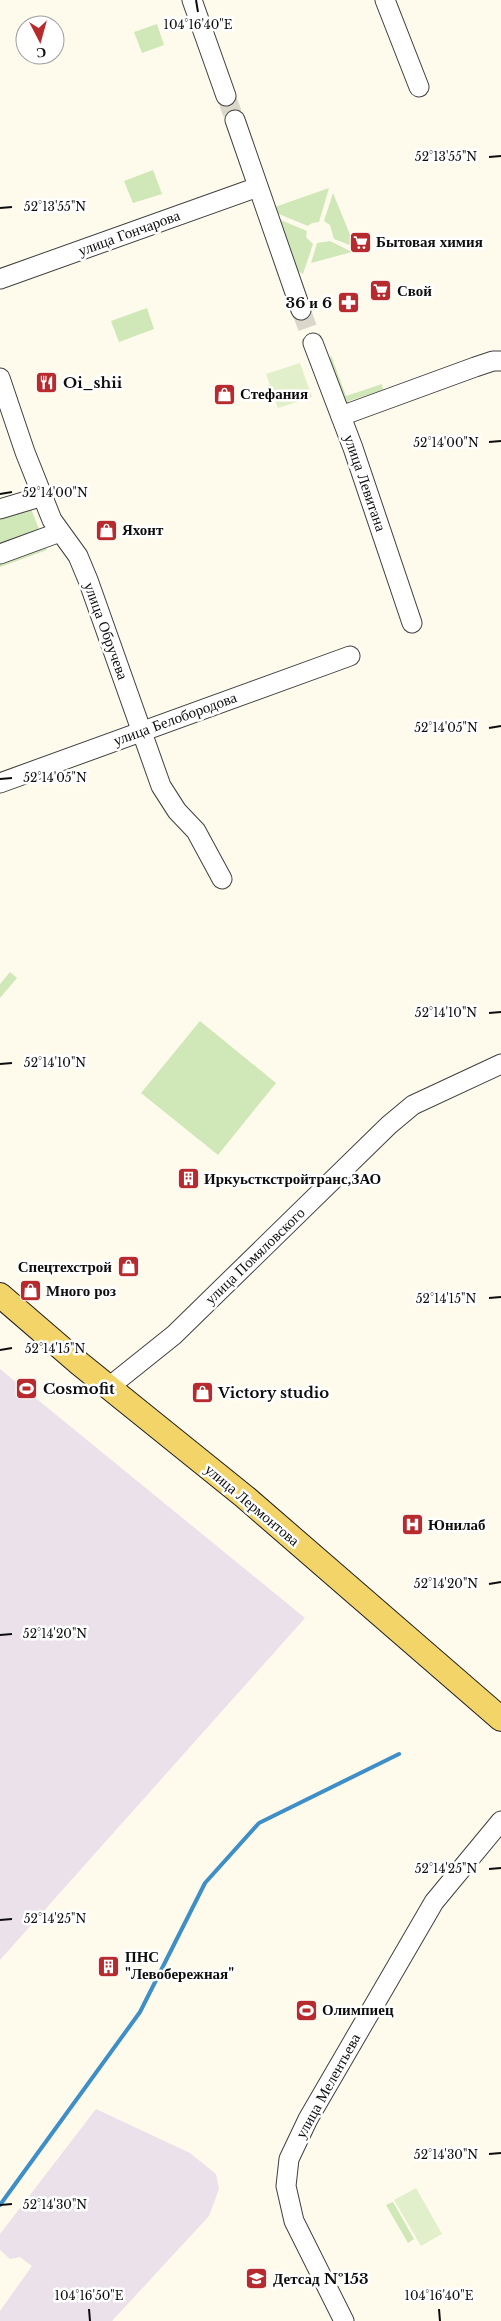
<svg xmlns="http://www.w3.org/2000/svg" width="501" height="2321" font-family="'Libre Baskerville',serif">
	<rect width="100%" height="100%" fill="#fefbed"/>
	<g fill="#eae1eb">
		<path d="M0,1369l305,249 -305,342z"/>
		<path d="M96,2109l94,44 26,21 3,15 -10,27 -97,105h-112v-10l32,-45 -12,-9 -10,2 -10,-9v-16z"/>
	</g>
	<g fill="#d0e7b8">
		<path d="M157,24l7,21 -22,8 -8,-21z"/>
		<path d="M153,170l9,24 -29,9 -9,-22z"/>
		<path d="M329,188l-10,34 -7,1 -4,3 -34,-14 -2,-4z"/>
		<path d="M333,193l22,54 -21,-8 -4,-14 -6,-4z"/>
		<path d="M276,218l31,13 -1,6 7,7 -10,30 -7,-4z"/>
		<path d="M330,241l22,11 -41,11 6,-20z"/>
		<path d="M147,308l7,21 -35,13 -8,-21z"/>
		<path d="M331,355l15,41 36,-12 1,6 -34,11 -2,4 -5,-1 -14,-40z"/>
		<path d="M25,493l22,57 -47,17v-65z"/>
		<path d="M10,972l7,6 -17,20v-14z"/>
		<path d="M200,1021l76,62 -58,72 -77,-62z"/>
		<path d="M393,2202l21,37 -6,4 -22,-38z"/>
	</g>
	<g fill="#e1efca">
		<path d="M300,363l12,34 -34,11 -12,-34z"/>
		<path d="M416,2188l26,46 -21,12 -27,-46z"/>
	</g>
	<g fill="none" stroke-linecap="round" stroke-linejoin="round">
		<path stroke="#3e8ec8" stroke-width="4" d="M0,2205l140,-193 65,-129 54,-60 140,-69"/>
		<g stroke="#dad7cb" stroke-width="19" stroke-dasharray="19 9" stroke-linecap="butt">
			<path d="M226,96l9,24"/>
			<path d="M301,310l12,33"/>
		</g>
		<defs>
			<g id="minor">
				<path d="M192,0l34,96"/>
				<path d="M385,0l34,87"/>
				<path d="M235,120l66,190"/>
				<path d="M0,279l258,-92"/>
				<path d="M313,343l40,105 59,175"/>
				<path d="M0,378l25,74 27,68 26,36 10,24 73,206 16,25 19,20 26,48"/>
				<path d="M341,416l134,-49 18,-6h8"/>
				<path d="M0,509l43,-13"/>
				<path d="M0,554l60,-22"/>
				<path d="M0,783l350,-127"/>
				<path d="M109,1387l65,-52 215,-210 24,-20 88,-41"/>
				<path d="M344,2321l-50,-100 -8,-35 3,-27 19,-40 126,-217 67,-81"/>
			</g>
			<path id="major" d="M0,1295l80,69 165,133 256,222"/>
		</defs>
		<use href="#minor" stroke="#404040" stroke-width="21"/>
		<use href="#major" stroke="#1e1e1e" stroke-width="26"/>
		<use href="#minor" stroke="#fff" stroke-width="19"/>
		<use href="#major" stroke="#f3d468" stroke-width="24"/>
	</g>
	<path fill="none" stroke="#0d0d0d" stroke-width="2" d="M196,0l2,12M489,157l12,-1M0,208l12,-1M489,442l12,-1M0,494l12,-2M489,728l12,-2M0,779l12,-1M489,1013l12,-1M0,1064l12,-1M489,1298l12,-1M0,1350l12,-2M489,1584l12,-2M0,1635l12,-1M489,1869l12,-1M0,1920l12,-1M489,2154l12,-1M0,2205l12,-1M89,2309l1,12M439,2309l1,12"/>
	<defs>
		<symbol id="supermarket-square" viewBox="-11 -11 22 22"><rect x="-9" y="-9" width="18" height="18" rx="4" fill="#b72a2e" stroke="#fff"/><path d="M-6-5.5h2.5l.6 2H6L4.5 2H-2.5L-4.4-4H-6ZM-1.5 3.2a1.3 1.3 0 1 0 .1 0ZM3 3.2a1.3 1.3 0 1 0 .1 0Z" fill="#fff"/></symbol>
		<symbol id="pharmacy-square" viewBox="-11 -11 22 22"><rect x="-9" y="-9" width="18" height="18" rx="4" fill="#b72a2e" stroke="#fff"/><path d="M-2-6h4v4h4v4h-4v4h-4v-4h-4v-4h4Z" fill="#fff"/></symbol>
		<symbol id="restaurant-square" viewBox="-11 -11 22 22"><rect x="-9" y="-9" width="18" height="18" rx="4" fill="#b72a2e" stroke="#fff"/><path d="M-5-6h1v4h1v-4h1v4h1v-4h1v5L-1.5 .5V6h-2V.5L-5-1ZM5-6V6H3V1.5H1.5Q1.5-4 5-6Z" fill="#fff"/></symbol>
		<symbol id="shop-square" viewBox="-11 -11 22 22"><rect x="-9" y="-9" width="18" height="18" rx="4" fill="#b72a2e" stroke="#fff"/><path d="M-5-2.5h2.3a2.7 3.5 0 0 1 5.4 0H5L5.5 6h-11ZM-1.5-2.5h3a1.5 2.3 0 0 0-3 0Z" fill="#fff"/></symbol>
		<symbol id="building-square" viewBox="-11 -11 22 22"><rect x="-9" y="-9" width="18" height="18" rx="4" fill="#b72a2e" stroke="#fff"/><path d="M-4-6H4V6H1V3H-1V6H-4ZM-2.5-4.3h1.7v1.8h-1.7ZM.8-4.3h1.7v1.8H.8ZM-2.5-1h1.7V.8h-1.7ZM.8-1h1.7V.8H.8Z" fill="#fff"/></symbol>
		<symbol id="stadium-square" viewBox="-11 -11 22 22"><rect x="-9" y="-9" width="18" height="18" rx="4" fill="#b72a2e" stroke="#fff"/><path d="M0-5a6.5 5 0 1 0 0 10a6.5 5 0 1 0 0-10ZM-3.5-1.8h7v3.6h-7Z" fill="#fff"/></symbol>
		<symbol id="hospital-square" viewBox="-11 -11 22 22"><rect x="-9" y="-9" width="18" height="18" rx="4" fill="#b72a2e" stroke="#fff"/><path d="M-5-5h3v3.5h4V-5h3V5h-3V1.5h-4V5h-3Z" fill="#fff"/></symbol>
		<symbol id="school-square" viewBox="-11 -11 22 22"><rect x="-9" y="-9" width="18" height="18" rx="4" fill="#b72a2e" stroke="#fff"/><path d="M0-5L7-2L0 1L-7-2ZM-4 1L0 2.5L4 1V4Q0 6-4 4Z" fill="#fff"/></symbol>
	</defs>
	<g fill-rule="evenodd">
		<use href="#supermarket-square" x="348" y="230" width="25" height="25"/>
		<use href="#supermarket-square" x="368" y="278" width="25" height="25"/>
		<use href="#pharmacy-square" x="336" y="290" width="25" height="25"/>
		<use href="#restaurant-square" x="34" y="370" width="25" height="25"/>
		<use href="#shop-square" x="212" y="382" width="25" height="25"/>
		<use href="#shop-square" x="94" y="518" width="25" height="25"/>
		<use href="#building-square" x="176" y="1166" width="25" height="25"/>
		<use href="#shop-square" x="116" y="1254" width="25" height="25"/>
		<use href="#shop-square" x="18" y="1278" width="25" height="25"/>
		<use href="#stadium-square" x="14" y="1376" width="25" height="25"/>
		<use href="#shop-square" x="190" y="1380" width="25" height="25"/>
		<use href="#hospital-square" x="400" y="1512" width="25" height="25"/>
		<use href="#building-square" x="96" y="1954" width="25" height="25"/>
		<use href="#stadium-square" x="294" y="1998" width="25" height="25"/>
		<use href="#school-square" x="244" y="2266" width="25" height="25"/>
	</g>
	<g text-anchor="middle" stroke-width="5" stroke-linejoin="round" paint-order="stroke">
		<g font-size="15" fill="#0d0d0d" stroke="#fff">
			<text transform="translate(129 233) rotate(-20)" y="5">улица Гончарова</text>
			<text transform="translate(365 483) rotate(71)" y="5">улица Левитана</text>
			<text transform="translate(106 631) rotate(70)" y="5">улица Обручева</text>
			<text transform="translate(175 719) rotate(-20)" y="5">улица Белобородова</text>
			<text transform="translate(255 1256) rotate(-44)" y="5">улица Помяловского</text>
			<text transform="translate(252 1505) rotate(40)" y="5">улица Лермонтова</text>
			<text transform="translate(328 2086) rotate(-61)" y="5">улица Мелентьева</text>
		</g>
		<g font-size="15" font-weight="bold" fill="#0d0d0d" stroke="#fff" text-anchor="start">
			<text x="376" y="247">Бытовая химия</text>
			<text x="397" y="296">Свой</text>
			<text x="332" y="308" text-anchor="end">36 и 6</text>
			<text x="63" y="388">Oi_shii</text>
			<text x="240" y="399">Стефания</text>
			<text x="122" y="535">Яхонт</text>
			<text x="204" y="1184">Иркуьсткстройтранс,ЗАО</text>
			<text x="112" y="1272" text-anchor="end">Спецтехстрой</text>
			<text x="46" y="1296">Много роз</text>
			<text x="43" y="1394">Cosmofit</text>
			<text x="218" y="1398">Victory studio</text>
			<text x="428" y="1530">Юнилаб</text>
			<text x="125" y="1962">ПНС<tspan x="125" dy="17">"Левобережная"</tspan></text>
			<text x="322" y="2015">Олимпиец</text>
			<text x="273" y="2284">Детсад №153</text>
		</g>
	</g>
	<g font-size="12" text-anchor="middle" fill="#0d0d0d" stroke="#fff" stroke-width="5" stroke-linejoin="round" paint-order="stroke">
		<text x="198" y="29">104°16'40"E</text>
		<text x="446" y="161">52°13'55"N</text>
		<text x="55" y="211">52°13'55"N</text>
		<text x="446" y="447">52°14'00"N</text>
		<text x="55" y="497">52°14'00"N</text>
		<text x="446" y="732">52°14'05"N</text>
		<text x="55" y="782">52°14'05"N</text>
		<text x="446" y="1017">52°14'10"N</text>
		<text x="55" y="1067">52°14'10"N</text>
		<text x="446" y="1303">52°14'15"N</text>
		<text x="55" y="1353">52°14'15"N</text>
		<text x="446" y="1588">52°14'20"N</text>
		<text x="55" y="1638">52°14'20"N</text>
		<text x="446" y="1873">52°14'25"N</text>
		<text x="55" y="1923">52°14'25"N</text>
		<text x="446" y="2159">52°14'30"N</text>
		<text x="55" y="2209">52°14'30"N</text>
		<text x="89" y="2300">104°16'50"E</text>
		<text x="439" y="2300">104°16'40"E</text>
	</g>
	<g transform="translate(40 40) rotate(174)"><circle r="24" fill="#ffffff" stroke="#9e9e9e"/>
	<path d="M0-4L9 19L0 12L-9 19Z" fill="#b72a2e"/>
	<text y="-8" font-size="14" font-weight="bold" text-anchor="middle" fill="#0d0d0d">С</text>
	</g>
</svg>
